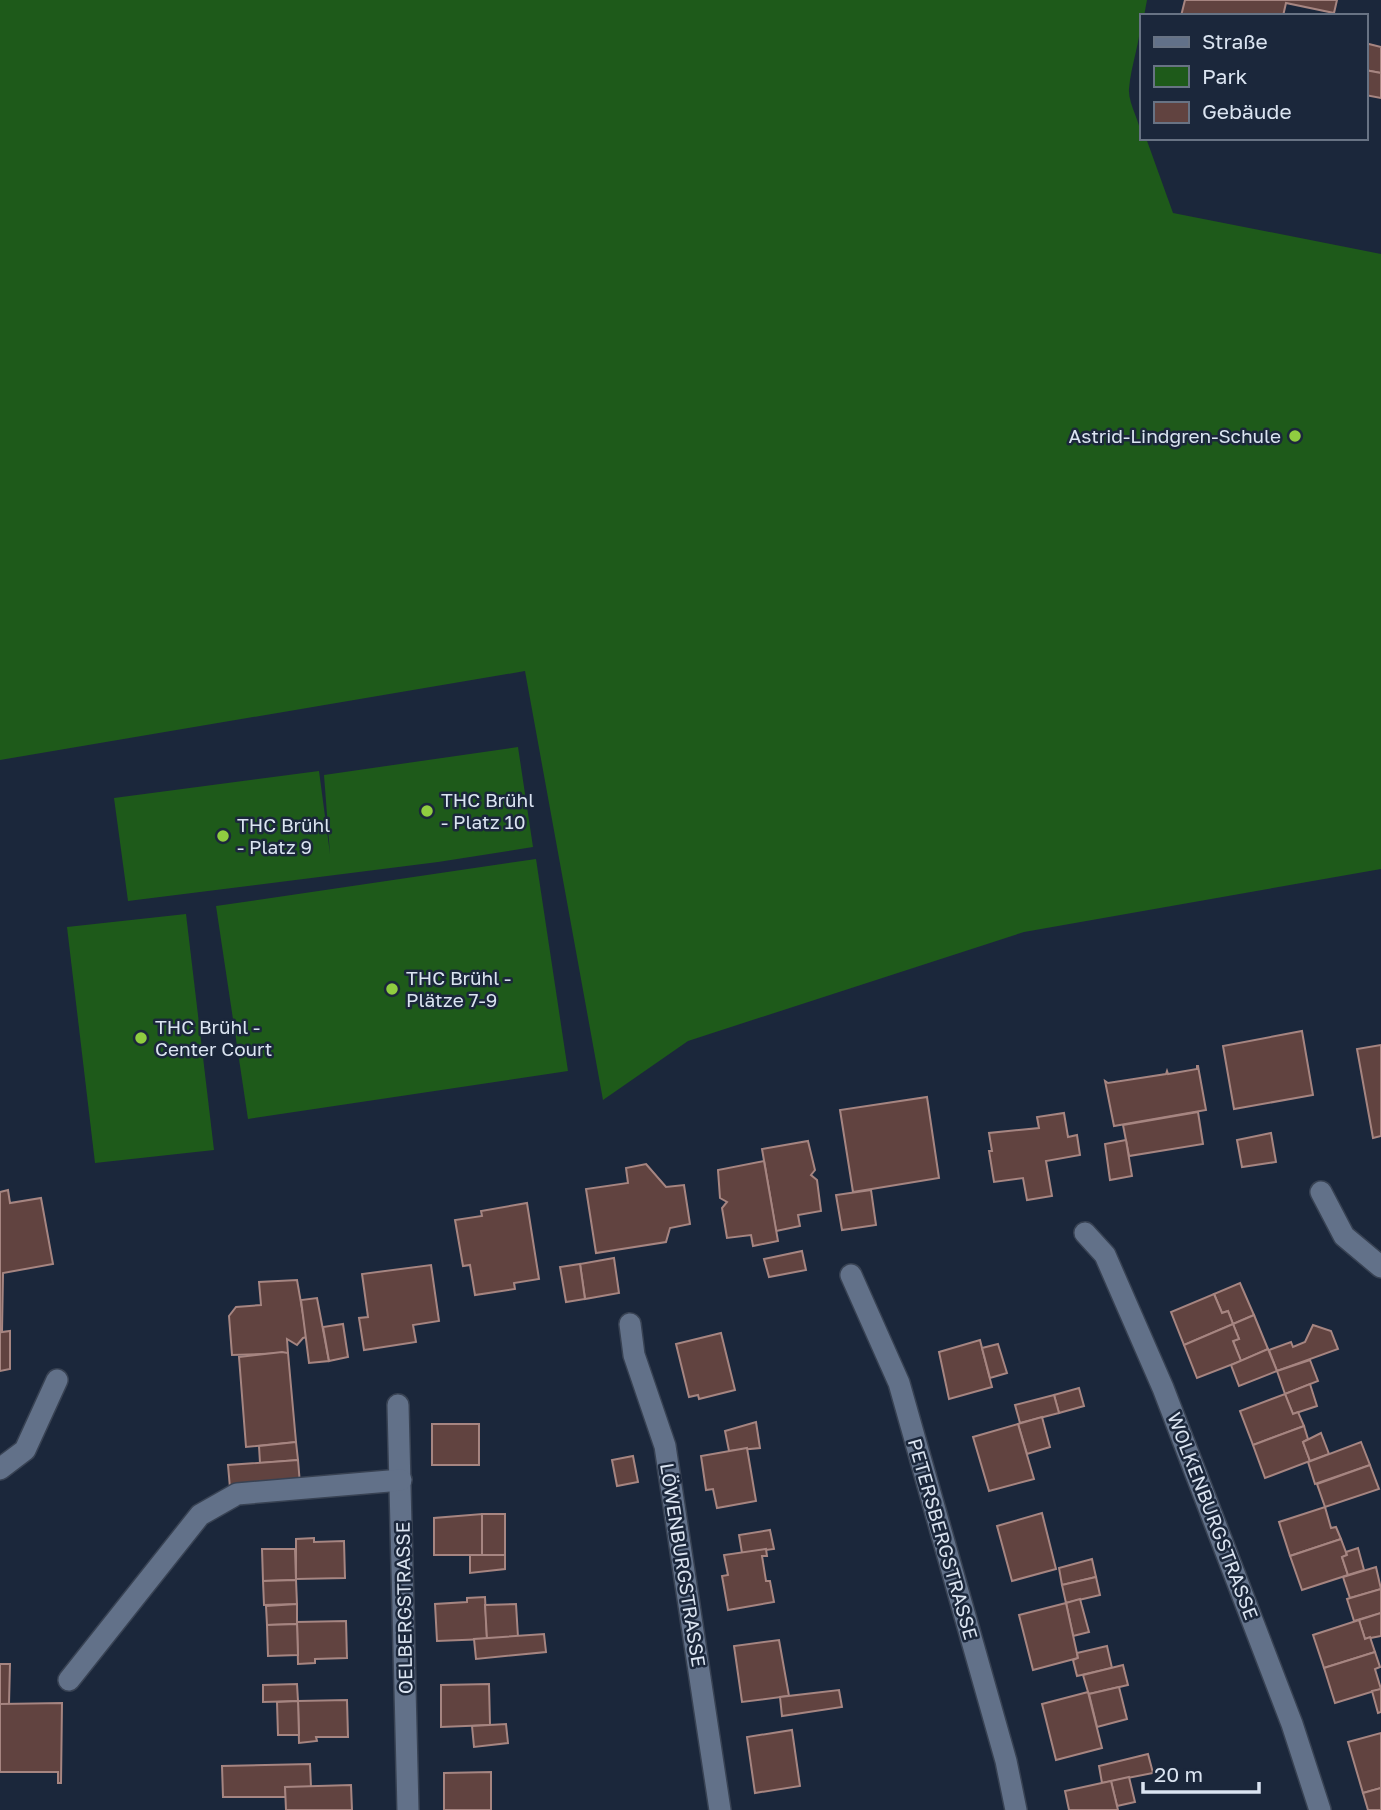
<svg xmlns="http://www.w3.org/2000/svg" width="1381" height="1810" font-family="'Golos Text',sans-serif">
	<rect width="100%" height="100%" fill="#1b273b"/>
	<g fill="#1e5a1a">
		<path d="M0,0h1147l-3,16h-3c0,25 -10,48 -12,73 -1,16 12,32 12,49h5l27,75 208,41v615l-357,63 -336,109 -85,59 -78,-429 -525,89z"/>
		<path d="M518,747l15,100 -95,15 -310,39 -14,-103 205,-27 11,83 -6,-79z"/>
		<path d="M536,859l32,212 -320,48 -32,-213z"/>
		<path d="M186,914l28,236 -119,13 -28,-236z"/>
	</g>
	<g fill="#614340" stroke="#a68581" stroke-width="2">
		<path d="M1185,0h152l-3,13 -48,-10 -3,13h-102z"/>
		<path d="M1365,43l16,4v26l-16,-3z"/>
		<path d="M1365,70l16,3v25l-16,-3z"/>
		<path d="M1302,1031l11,64 -79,14 -11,-63z"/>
		<path d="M1381,1045v91l-8,2 -16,-89z"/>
		<path d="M1197,1066h1l8,44 -92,16 -9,-45 3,2 58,-9 1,-3 1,3 29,-5z"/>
		<path d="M927,1097l12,81 -86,14 -13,-82z"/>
		<path d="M1198,1112l5,32 -74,12 -6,-31z"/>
		<path d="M1064,1113l4,24 9,-2 3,20 -34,6 6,35 -25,4 -4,-22 -29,4 -5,-31h3l-3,-18 50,-5 -2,-11z"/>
		<path d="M1271,1133l5,29 -34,5 -5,-27z"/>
		<path d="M1126,1140l6,36 -22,4 -5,-36z"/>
		<path d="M808,1141l7,29 -4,5 6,5 4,31 -23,4 2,11 -24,5 -14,-82z"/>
		<path d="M764,1161l14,80 -25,5 -2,-11 -24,3 -5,-30 5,-6 -7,-4 -2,-28z"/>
		<path d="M646,1164l20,23 18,-2 6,39 -20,4 -4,14 -70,11 -10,-64 42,-6 -2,-15z"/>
		<path d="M8,1190l2,13 31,-5 12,66 -50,9 -1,59 8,-1v38l-10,2v-179z"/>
		<path d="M871,1190l5,35 -34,5 -6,-35z"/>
		<path d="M527,1203l12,76 -25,4 1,6 -40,6 -5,-30 -7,1 -8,-46 27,-4 -1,-5z"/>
		<path d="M802,1251l4,19 -37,7 -5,-18z"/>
		<path d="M614,1258l5,35 -34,6 -5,-35z"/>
		<path d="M580,1264l5,35 -19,3 -6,-35z"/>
		<path d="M431,1265l8,56 -26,4 3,17 -52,8 -5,-32 9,-1 -6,-43z"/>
		<path d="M297,1280l10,57 -4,1 -6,7 -10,-6 1,14 -56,2 -3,-39 7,-9 25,-2 -2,-23z"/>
		<path d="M1240,1283l14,32 -21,9 -5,-13 -6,2 -8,-19z"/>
		<path d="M1214,1294l8,19 6,-2 5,13 -49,21 -13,-33z"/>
		<path d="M317,1298l12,63 -20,2 -8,-63z"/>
		<path d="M1254,1315l14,34 -27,12 -8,-20 6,-2 -6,-15z"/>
		<path d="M343,1324l5,33 -19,4 -6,-34z"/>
		<path d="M1233,1324l6,15 -6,2 8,20 -44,17 -13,-33z"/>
		<path d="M1313,1325l18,6 7,18 -61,22 -8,-21 22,-8 2,5 12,-5z"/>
		<path d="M721,1333l14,57 -36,9 -1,-4 -9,2 -13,-53z"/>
		<path d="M980,1340l12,47 -43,12 -10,-47z"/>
		<path d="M998,1344l9,29 -17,5 -8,-30z"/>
		<path d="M1268,1349l9,22 -38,15 -8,-21z"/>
		<path d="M282,1352l6,1 8,89 -50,5 -7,-90z"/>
		<path d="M1310,1360l8,21 -33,13 -8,-23z"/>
		<path d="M1310,1384l7,22 -24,8 -8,-20z"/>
		<path d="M1079,1388l5,18 -25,7 -5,-18z"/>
		<path d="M1285,1394l8,20 5,-2 6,14 -51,19 -13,-34z"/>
		<path d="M1054,1395l5,18 -39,10 -5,-18z"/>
		<path d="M1042,1417l8,30 -23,7 -9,-30z"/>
		<path d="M756,1422l4,26 -31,3 -4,-20z"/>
		<rect x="432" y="1424" width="47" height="41"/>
		<path d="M1018,1424l16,55 -45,12 -16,-54z"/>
		<path d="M1304,1426l4,13 -5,3 7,19 -45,17 -12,-33z"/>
		<path d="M1321,1433l8,21 -19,7 -7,-19z"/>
		<path d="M296,1442l2,18 -38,3 -1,-17z"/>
		<path d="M1361,1442l9,23 -55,19 -7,-22z"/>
		<path d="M747,1448l9,53 -39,7 -4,-19 -7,1 -5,-34z"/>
		<path d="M633,1456l5,26 -21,4 -5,-26z"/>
		<path d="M298,1460l2,24 -70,4 -2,-23z"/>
		<path d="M1370,1465l9,24 -54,18 -8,-23z"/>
		<path d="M1325,1507l6,21 5,-1 5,12 -51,17 -11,-34z"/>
		<path d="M1042,1513l14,56 -44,12 -15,-55z"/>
		<path d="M482,1514v41h-48v-37z"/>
		<rect x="482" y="1514" width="23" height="41"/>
		<path d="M770,1530l4,19 -32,4 -3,-18z"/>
		<path d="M314,1538v4l30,-1 1,37 -49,1v-40z"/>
		<path d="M1341,1539l6,16 -5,2 6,18 -46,15 -12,-34z"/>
		<path d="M1358,1548l6,22 -16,5 -6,-18 5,-2 -1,-3z"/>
		<path d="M262,1549h33l1,31 -33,1z"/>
		<path d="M766,1549l1,7h-5l4,25h4l4,21 -46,8 -6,-34 6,-1 -4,-20z"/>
		<path d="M470,1555h35v14l-35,4z"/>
		<path d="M1092,1559l4,18 -34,8 -3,-17z"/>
		<path d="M1376,1567l5,22 -31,9 -7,-21z"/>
		<path d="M1096,1577l4,18 -34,8 -4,-18z"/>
		<path d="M296,1580l1,24 -33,1 -1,-24z"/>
		<path d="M1381,1589v24l-27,8 -7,-22z"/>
		<path d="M485,1597l2,42 -50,2 -2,-37 32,-2v-4z"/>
		<path d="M1080,1599l9,33 -16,4 -7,-33z"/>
		<path d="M1066,1603l12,55 -45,12 -14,-55z"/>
		<path d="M297,1604v20l-30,1 -1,-19z"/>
		<path d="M516,1604l2,33 -31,2 -2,-34z"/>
		<path d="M1381,1613v23l-16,3 -6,-19z"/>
		<path d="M1359,1620l6,19 5,-2 5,15 -51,16 -11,-33z"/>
		<path d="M346,1621l1,37 -32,1v4l-17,1 -1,-42z"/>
		<path d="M297,1624l1,31 -30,1 -1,-31z"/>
		<path d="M544,1634l2,18 -70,7 -2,-20z"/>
		<path d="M779,1640l10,56 -47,6 -8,-56z"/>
		<path d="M1107,1646l5,22 -35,8 -4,-16 5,-2 -1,-5z"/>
		<path d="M1375,1652l5,15 -5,2 6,20 -46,14 -11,-35z"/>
		<path d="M0,1664h10l-1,40h-9z"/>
		<path d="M1123,1665l5,20 -39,9 -1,-2 -5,-17z"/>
		<path d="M297,1684l1,17 -35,1v-17z"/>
		<path d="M489,1684l1,41 -49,2v-42z"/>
		<path d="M1119,1687l8,32 -30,8 -8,-33z"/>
		<path d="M1381,1689v23l-3,1 -6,-22z"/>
		<path d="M839,1690l3,17 -60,9 -2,-19z"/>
		<path d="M1088,1692l14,56 -46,12 -14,-56z"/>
		<path d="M347,1700l1,37h-32l1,4 -18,2 -1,-42z"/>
		<path d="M298,1701l1,34h-21l-1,-33z"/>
		<path d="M62,1703l-1,80h-3v-11h-58v-68z"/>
		<path d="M506,1724l2,19 -34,4 -2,-21z"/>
		<path d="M792,1730l8,56 -45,7 -8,-56z"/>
		<path d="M1381,1733v55l-18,5 -15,-51z"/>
		<path d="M1148,1754l5,19 -51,10 -3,-17z"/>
		<path d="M310,1764l1,23h-26l1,10h-63l-1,-31z"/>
		<path d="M491,1772v38h-47v-37z"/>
		<path d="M1129,1777l6,25 -18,4 -6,-25z"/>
		<path d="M1111,1781l7,29h-49l-4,-19z"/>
		<path d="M351,1785l1,25h-66l-1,-23z"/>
		<path d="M1381,1788v22h-13l-5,-17z"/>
	</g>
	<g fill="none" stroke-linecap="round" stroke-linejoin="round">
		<defs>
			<g id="minor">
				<path d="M1321,1192l23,44 37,31"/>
				<path d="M1085,1233l20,22 58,133 129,336 28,86"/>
				<path d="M851,1275l48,108 107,378 10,49"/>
				<path d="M630,1324l4,31 31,91 55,364"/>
				<path d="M398,1405l10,405"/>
				<path d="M0,1469l25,-19 32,-70"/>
				<path d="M69,1680l131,-165 37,-21 164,-14"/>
			</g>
		</defs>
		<use href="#minor" stroke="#384253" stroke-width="24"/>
		<use href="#minor" stroke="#627189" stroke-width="21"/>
	</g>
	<g fill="#90cd40" stroke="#1b273b" stroke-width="2.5">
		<circle cx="1295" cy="436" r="7"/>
		<circle cx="427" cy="811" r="7"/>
		<circle cx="223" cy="836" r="7"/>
		<circle cx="392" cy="989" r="7"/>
		<circle cx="141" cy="1038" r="7"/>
	</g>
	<g text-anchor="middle" stroke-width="5" stroke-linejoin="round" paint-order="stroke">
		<g font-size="19" fill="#dbe4f1" stroke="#1b273b" text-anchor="start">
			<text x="1281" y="443" text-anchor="end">Astrid-Lindgren-Schule</text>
			<text x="441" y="807">THC Brühl<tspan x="441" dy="22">- Platz 10</tspan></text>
			<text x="237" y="832">THC Brühl<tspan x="237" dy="22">- Platz 9</tspan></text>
			<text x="406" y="985">THC Brühl -<tspan x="406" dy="22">Plätze 7-9</tspan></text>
			<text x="155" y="1034">THC Brühl -<tspan x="155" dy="22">Center Court</tspan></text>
		</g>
		<g font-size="19" fill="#dbe4f1" stroke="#1b273b">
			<text transform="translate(1213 1516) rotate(69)" y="7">WOLKENBURGSTRASSE</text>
			<text transform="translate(943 1539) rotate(74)" y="7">PETERSBERGSTRASSE</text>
			<text transform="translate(683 1565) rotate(81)" y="7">LÖWENBURGSTRASSE</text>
			<text transform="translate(404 1608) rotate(-91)" y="7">OELBERGSTRASSE</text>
		</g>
	</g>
	<rect x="1140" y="14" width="228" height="126" fill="#1b273b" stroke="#687384" stroke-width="2"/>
	<rect x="1154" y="37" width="35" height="10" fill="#627189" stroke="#687384" stroke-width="2"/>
	<text x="1202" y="49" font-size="21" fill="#dbe4f1">Straße</text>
	<rect x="1154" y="66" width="35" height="21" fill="#1e5a1a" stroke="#687384" stroke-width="2"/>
	<text x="1202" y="84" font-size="21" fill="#dbe4f1">Park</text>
	<rect x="1154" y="102" width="35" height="21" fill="#614340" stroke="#687384" stroke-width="2"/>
	<text x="1202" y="119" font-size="21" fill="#dbe4f1">Gebäude</text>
	<path d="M1143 1782v10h116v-10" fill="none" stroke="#dbe4f1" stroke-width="3.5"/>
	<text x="1154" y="1782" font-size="21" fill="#dbe4f1" stroke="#1b273b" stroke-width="5" paint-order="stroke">20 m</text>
</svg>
